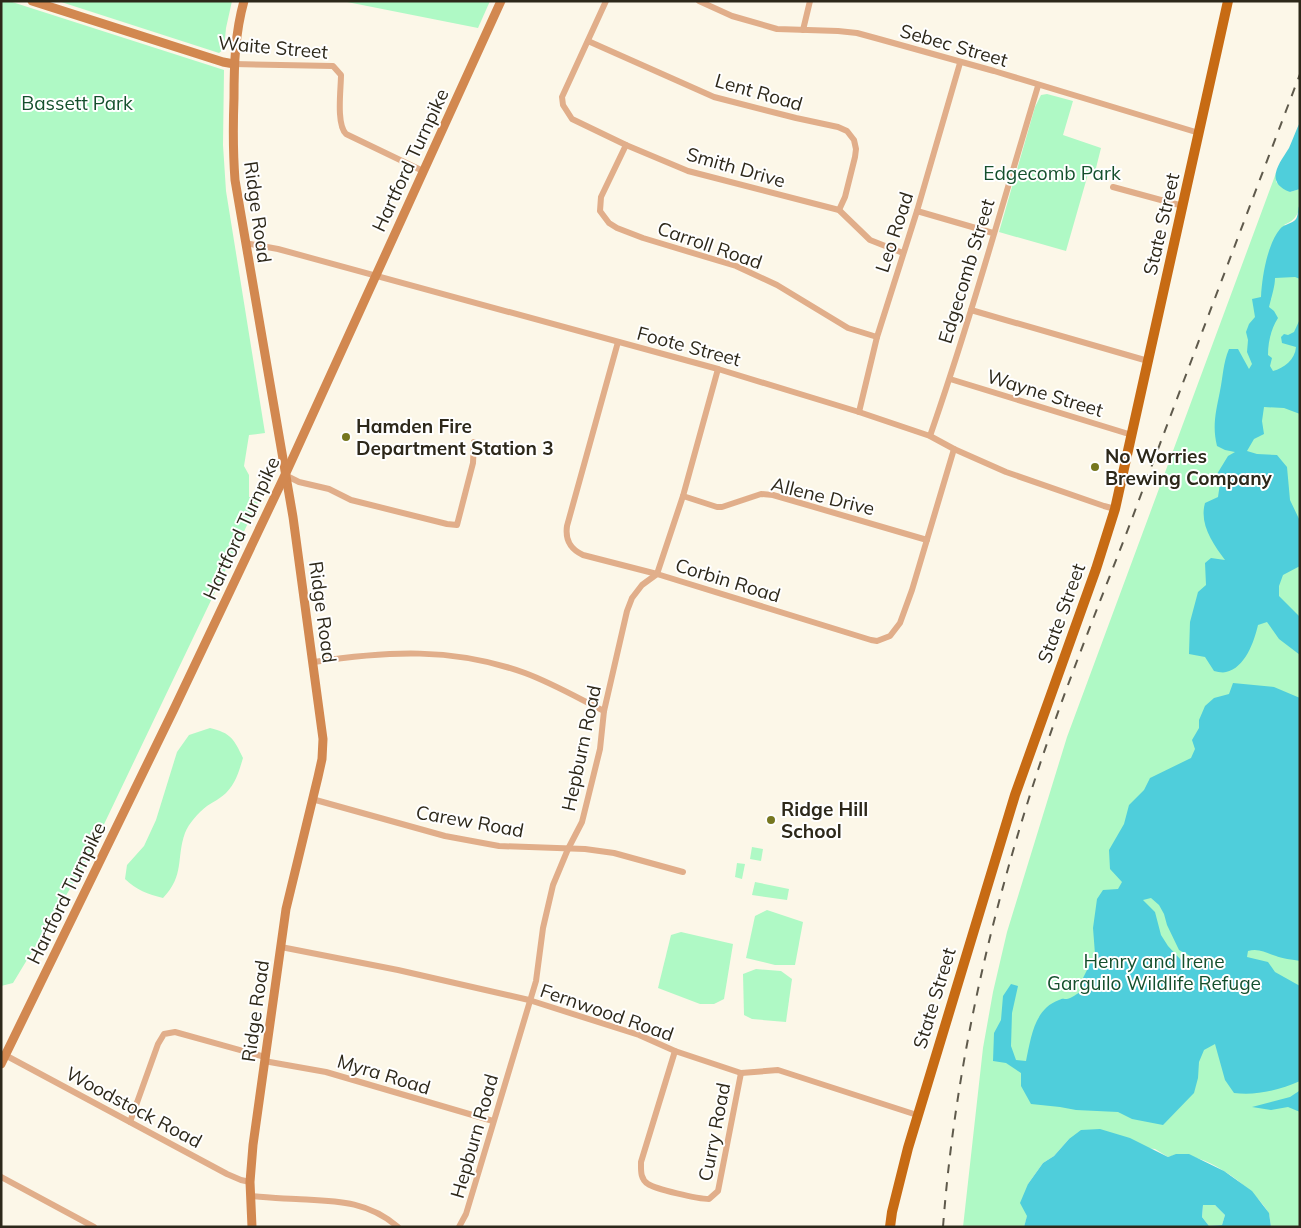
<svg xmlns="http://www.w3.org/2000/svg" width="1301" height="1228" font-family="Mulish,sans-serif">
	<rect width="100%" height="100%" fill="#fcf7e8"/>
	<g fill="#aff9c5">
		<path d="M1,1h8l215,69 -1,75 3,46 39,242 -16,2 -5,31 5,9v22l10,3 -174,364 -72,119 -12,3z"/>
		<path d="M58,1h174l-6,27 -2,21 -5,4z"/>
		<path d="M342,1h148l-12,27z"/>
		<path d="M1047,94l26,7 -10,34 38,13 -7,28 -6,-2 -22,77 -67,-19 36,-125 6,-12z"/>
		<path d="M1276,173v9l14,10 10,-3c0,18 1,29 -16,36l16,9v991l-3,2h-26c-1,-5 -1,-11 -3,-15 -14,-25 -71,-67 -100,-55l-13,-8 -86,-10 -15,17 -11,7 -15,21 -1,33 -3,10h-61l20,-179 10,-56 14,-60 60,-195z"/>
		<path d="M210,728c21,5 24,11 33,30 -4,13 -7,25 -17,35 -5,5 -13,9 -19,13 -9,7 -18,17 -22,27 -9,25 0,42 -22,65 -15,-4 -27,-8 -38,-19l2,-14 17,-19 12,-26 21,-68 12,-17z"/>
		<path d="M752,847l11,2 -2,12 -11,-2z"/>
		<path d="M737,863l8,1 -3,15 -7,-2z"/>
		<path d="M755,882l34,7 -2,11 -35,-5z"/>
		<path d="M767,910l36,12 -8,43h-20l-29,-7 9,-42z"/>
		<path d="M681,932l52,12 -9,55 -10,5h-14l-42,-16 13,-53z"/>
		<path d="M756,969l25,2 11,8 -6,43 -34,-3 -8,-4 -1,-41z"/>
		<path d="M1203,1205h12l10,10 -3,10 -13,1 -7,-9z"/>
	</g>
	<g fill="#4fcedb" fill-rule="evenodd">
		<path d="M1300,122v67l-10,3c-26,-10 -11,-28 -1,-44 4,-9 7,-18 11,-26z"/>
		<path d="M1300,204v75l-5,-2 -20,1c0,9 -4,20 -6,29l5,4 4,7c-7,11 -10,24 -10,37l4,3 -2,8 3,5c11,-3 22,-11 23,-24l-14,-4 -1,-6 3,-3 4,1 6,-3 6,-13v95l-16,-6 -20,-1 -2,14 2,13 -10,5 -7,12 10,3 20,1 10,12 3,33 10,21v45l-17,9 -4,11v10l21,21v38l-21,-16 -12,-17 -9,3c-4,17 -13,43 -32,47 -3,1 -8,0 -12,-1l-9,-14 -16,-3 1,-32 8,-30 8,-7 -1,-22 6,-5 14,2c-12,-16 -26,-36 -20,-57l13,-6 2,-14 -3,-9 11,-18 7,-4 -10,-2 -8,-4c-5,-20 -1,-35 3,-55 3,-14 3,-28 9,-42h9l11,20 3,-5 -5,-12 1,-12 -2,-8 3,-8 6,-7 -3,-18 9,-2c1,-20 6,-52 19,-68 4,-5 12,-5 16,-10 3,-5 1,-10 4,-15z"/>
		<path d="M1233,683l41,4 26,11v263c-6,-1 -20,-3 -24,-5 -10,-3 -17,-8 -28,-5l-1,6 21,5 7,10 25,14v95c-20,9 -44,15 -66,12l-9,-13 -10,-36 -11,6 -5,12 -1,16 -4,15 -31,32 -31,-6 -14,-7 -42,-2 -16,-3 -29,-3 -10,-18v-13l-15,-10 -13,-2 1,-28 7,-13 2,-24 8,-12 7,2 -6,27 -1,33 5,14 10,1c5,-23 8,-52 33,-61 4,-2 4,-1 8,-1 5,-1 10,-5 14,-8l2,-13 12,-24 -2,-26 4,-29 6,-9 15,-1 4,-7 -12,-13 -1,-19 15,-26 5,-19 15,-15 6,-12 41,-20 4,-9 -3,-9 7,-12v-8l6,-14 9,-8 15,-4zM1151,898l8,7 5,9 3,11 12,25 15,8 2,4 -15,-2 -13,-14 -7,-11 -6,-23 -12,-12z"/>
		<path d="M1299,1091l1,21 -12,-5 -17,3 -19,-3 38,-10z"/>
		<path d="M1100,1129l30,9 38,19 8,-3h13l35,17 28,20 17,22 2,14h-247l3,-11 -7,-13 8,-19 15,-21 11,-7 15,-17 12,-9zM1203,1205h12l10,10 -3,10 -13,1 -7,-9z"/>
	</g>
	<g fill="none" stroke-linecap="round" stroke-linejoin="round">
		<g stroke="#e1ae8a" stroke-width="6">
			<path d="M606,1l-44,96 1,8 9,14 54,26 62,26 151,39 31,30 33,13"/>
			<path d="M699,1l33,15 45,13 61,2 19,2 22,6 115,32 205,62"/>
			<path d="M803,30l7,-29"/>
			<path d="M588,41l126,56 82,21 42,9 9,4 7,9 2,9 -1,8 -10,40 -6,13"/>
			<path d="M234,64l99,2 8,9c0,14 -5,49 5,59l77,37"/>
			<path d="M626,145l-25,52 -1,14 9,12 8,5 26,10 93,28 41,19 71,43 29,9"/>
			<path d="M1113,187l70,19"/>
			<path d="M917,211l76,22"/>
			<path d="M245,243l33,6 440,120 141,43 71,24 24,13 52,23 98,34 11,3"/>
			<path d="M971,310l177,51"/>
			<path d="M618,342l-51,184c-2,14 3,23 16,29l74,19 214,66 6,1 13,-5 10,-13 12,-33 42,-141"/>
			<path d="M950,379l182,56"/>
			<path d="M859,412l18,-75 40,-126 43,-148"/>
			<path d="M930,436c40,-115 73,-234 108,-350"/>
			<path d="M285,475l14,7 30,7 22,11 96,24 10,1 16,-62 1,-21"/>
			<path d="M683,496l34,11h5l39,-13 12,1 154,45"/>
			<path d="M314,662c73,-11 139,-15 211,11 27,10 53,25 79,38"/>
			<path d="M312,799l133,37 54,10 86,3 29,4 69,19"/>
			<path d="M281,947l117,23 131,30 110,35 36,16 66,22 37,-3 139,45"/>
			<path d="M675,1051l-34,111c0,8 -1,17 7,22 7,5 50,15 61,15l9,-8 23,-118"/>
			<path d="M5,1055l222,119 14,6 9,2"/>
			<path d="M264,1061l62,11 167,49"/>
			<path d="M130,1122l28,-78 6,-10 11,-2 90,25"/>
			<path d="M1,1177l93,50"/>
			<path d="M250,1196c16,1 31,3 46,3 38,2 71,1 102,28"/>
			<path d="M459,1227l7,-13 70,-233 7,-53 10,-43 15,-36 14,-27 18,-73 4,-38 23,-100 5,-13 10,-13 15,-11 26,-78 35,-127"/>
		</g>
		<g stroke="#d28850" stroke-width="9">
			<path d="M32,1l191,61 11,2"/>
			<path d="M244,1c-9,32 -10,64 -10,97 -1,27 -1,55 1,82l58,337 30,222 -1,20 -4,18 -32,132 -33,236 -3,37 2,45"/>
			<path d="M1,1064l173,-355 111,-234 216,-474"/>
		</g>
		<path stroke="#c76b14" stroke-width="10" d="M890,1227l2,-15 16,-64 107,-353 81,-226 19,-60 113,-508"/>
		<path stroke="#5f5a4c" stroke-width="2" stroke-dasharray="9 9" stroke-linecap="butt" d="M943,1227c11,-146 42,-289 86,-429 29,-93 66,-183 101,-274 56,-150 113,-300 170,-450"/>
	</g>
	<g fill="#76771f" stroke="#fff" stroke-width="2">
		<circle cx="346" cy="437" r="5"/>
		<circle cx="1095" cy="467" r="5"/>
		<circle cx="771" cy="820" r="5"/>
	</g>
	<g text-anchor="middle" stroke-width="4" stroke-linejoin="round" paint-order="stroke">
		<g font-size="19" fill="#2d281a" stroke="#fff">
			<text transform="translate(954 45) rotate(16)" y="7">Sebec Street</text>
			<text transform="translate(273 47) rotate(5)" y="7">Waite Street</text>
			<text transform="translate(759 92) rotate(16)" y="7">Lent Road</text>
			<text transform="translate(410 160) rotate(-65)" y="7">Hartford Turnpike</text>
			<text transform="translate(736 167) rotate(16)" y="7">Smith Drive</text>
			<text transform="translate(258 212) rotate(82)" y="7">Ridge Road</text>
			<text transform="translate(1161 224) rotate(-77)" y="7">State Street</text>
			<text transform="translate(894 232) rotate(-72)" y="7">Leo Road</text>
			<text transform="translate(710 245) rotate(19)" y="7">Carroll Road</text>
			<text transform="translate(966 271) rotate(-73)" y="7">Edgecomb Street</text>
			<text transform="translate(689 346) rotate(15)" y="7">Foote Street</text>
			<text transform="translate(1045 393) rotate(17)" y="7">Wayne Street</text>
			<text transform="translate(823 496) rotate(14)" y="7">Allene Drive</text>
			<text transform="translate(241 528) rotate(-65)" y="7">Hartford Turnpike</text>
			<text transform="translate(728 580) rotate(17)" y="7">Corbin Road</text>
			<text transform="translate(323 612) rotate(82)" y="7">Ridge Road</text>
			<text transform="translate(1061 613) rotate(-70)" y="7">State Street</text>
			<text transform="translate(581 748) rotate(-78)" y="7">Hepburn Road</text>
			<text transform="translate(470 821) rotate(10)" y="7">Carew Road</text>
			<text transform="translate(66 893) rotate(-64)" y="7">Hartford Turnpike</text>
			<text transform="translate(934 998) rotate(-73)" y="7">State Street</text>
			<text transform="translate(255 1011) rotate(-82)" y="7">Ridge Road</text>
			<text transform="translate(607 1012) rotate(19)" y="7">Fernwood Road</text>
			<text transform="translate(384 1074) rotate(17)" y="7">Myra Road</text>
			<text transform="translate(134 1107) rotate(28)" y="7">Woodstock Road</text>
			<text transform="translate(714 1132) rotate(-79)" y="7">Curry Road</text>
			<text transform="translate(474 1136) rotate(-74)" y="7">Hepburn Road</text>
		</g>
		<g font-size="19" fill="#15502d" stroke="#fff">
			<text x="77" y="110">Bassett Park</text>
			<text x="1052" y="180">Edgecomb Park</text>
			<text x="1154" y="968">Henry and Irene<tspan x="1154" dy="22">Garguilo Wildlife Refuge</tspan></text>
		</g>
		<g font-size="19" font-weight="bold" fill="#2d281a" stroke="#fff" text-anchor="start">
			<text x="356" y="433">Hamden Fire<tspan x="356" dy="22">Department Station 3</tspan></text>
			<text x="1105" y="463">No Worries<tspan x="1105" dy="22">Brewing Company</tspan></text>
			<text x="781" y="816">Ridge Hill<tspan x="781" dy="22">School</tspan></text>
		</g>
	</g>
	<rect width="1301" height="1228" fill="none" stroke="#2d281a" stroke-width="5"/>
</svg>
